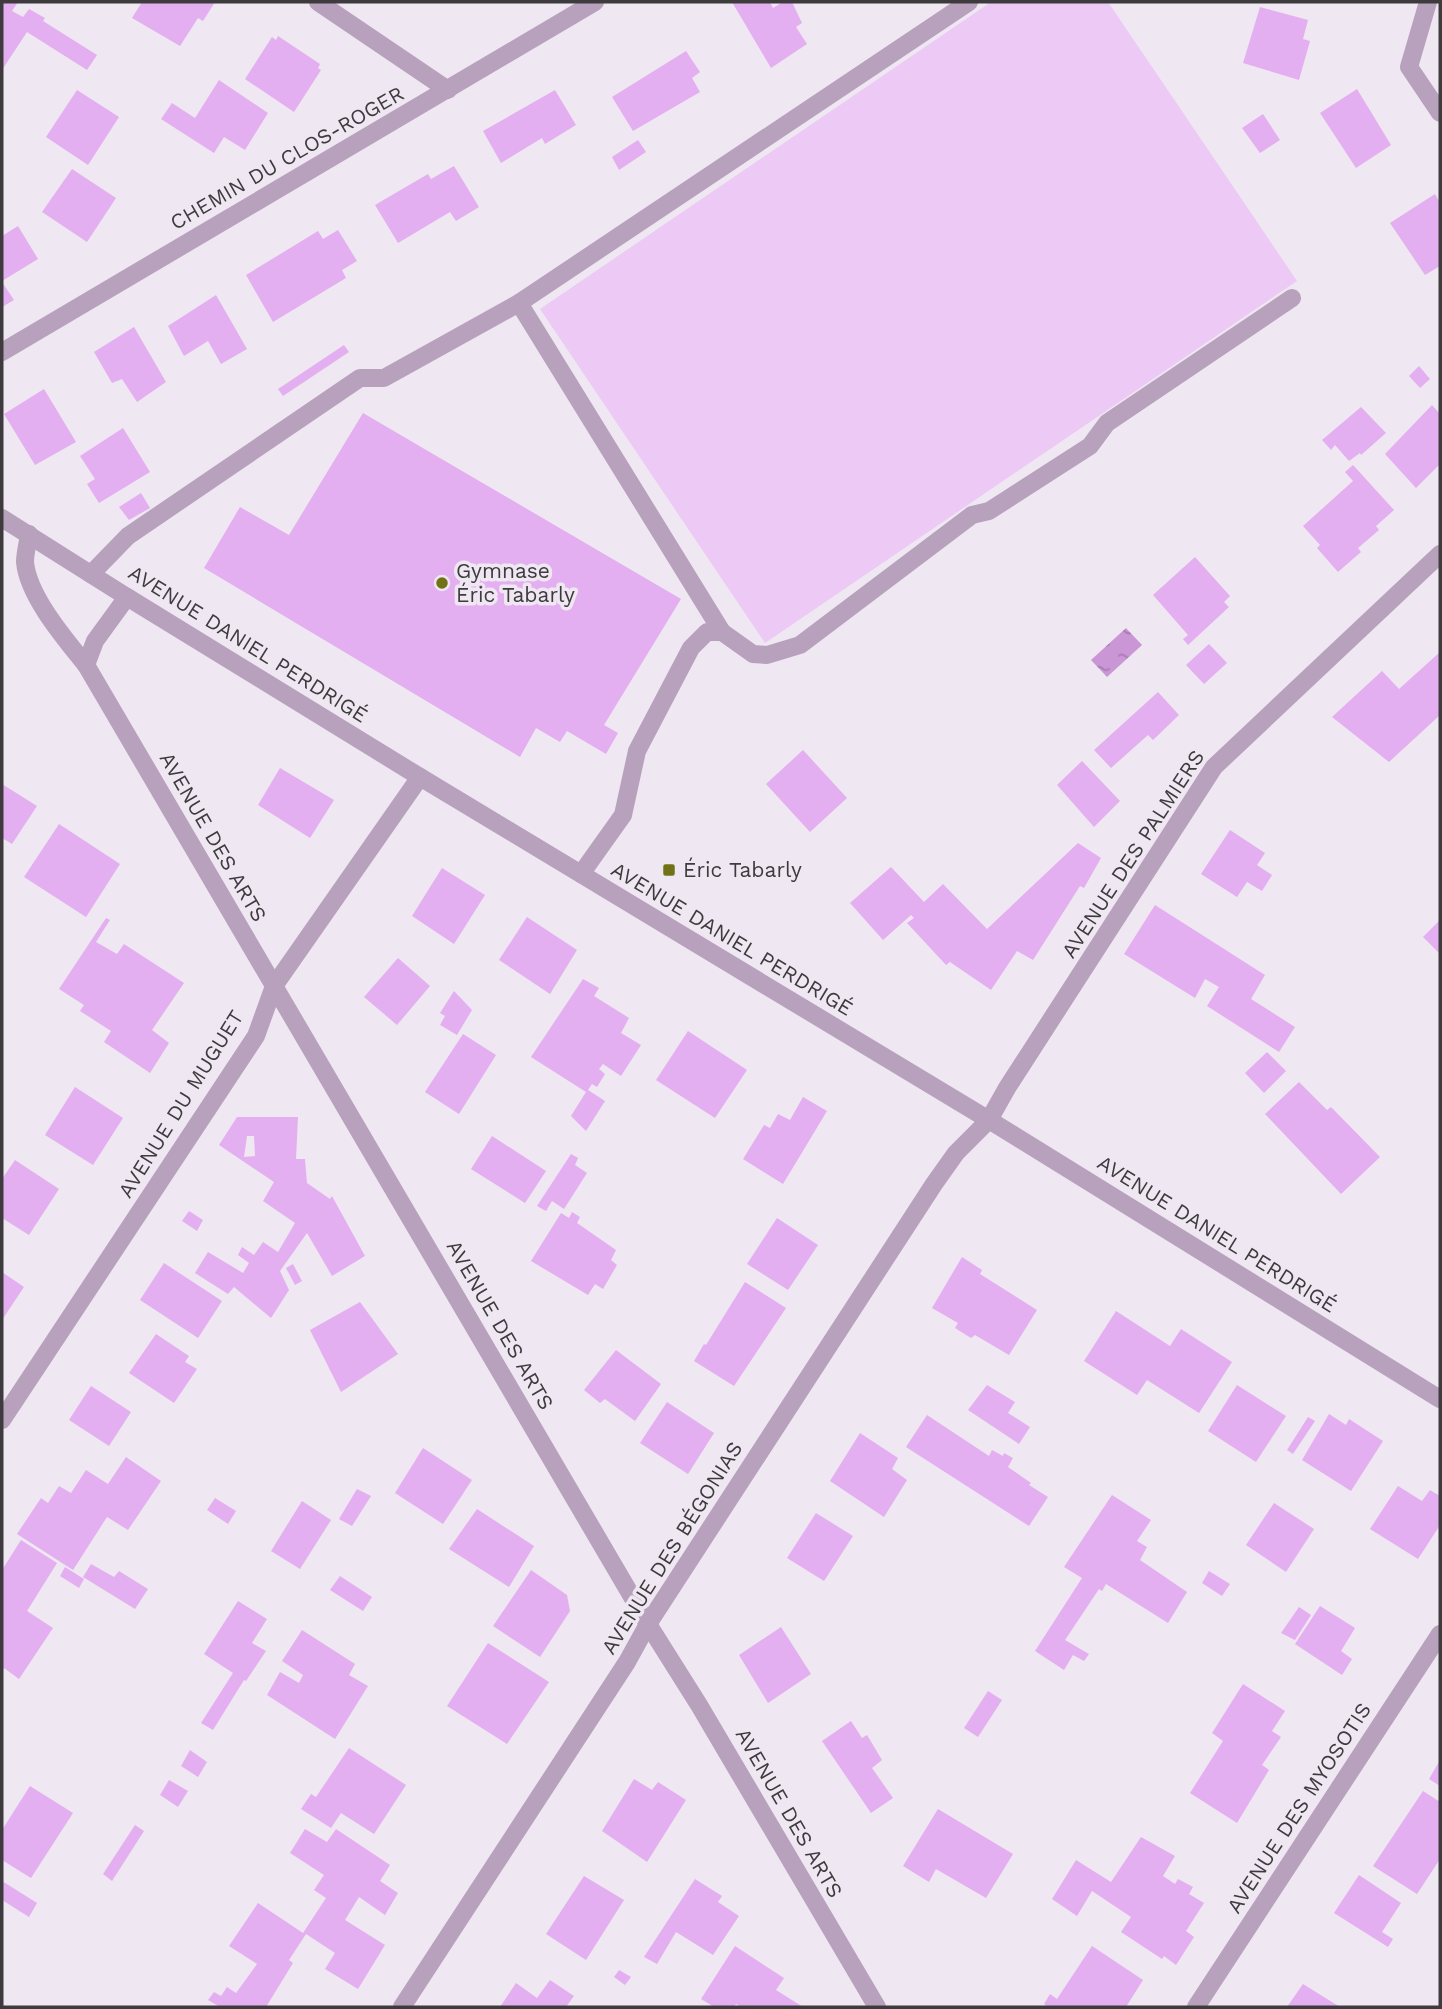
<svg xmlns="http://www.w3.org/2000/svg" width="1442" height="2009" font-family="'Work Sans',sans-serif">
	<defs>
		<pattern id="water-ripples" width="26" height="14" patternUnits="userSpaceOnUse" patternTransform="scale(1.75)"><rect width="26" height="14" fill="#ca96d5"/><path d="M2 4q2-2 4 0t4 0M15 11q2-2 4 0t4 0" fill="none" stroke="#a57cae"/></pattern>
	</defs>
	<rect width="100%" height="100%" fill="#efe7f1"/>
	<path fill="#edc9f5" d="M991,2h117l189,279 -532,362 -225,-334z"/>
	<path fill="url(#water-ripples)" d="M1126,628l16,17 -35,32 -16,-17z"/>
	<g fill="#e4aff0" fill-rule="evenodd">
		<path d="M2,2h16l-6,9 11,6 6,-8 16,9 -2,3 54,34 -10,15 -60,-38 -25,38z"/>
		<path d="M142,2h73l-12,19 -5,-3 -18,28 -48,-28z"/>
		<path d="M732,2h38l3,6 10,-6h9l10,21 -6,4 11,17 -36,24z"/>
		<path d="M1260,7l48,13 -5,19 7,2 -11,39 -56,-17z"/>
		<path d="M278,36l42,28 -2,4 3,2 -27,42 -49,-33 27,-42 4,3z"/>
		<path d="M686,51l14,21 -8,6 8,14 -67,39 -21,-34z"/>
		<path d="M219,80l49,33 -23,37 -21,-13 -10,16 -53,-34 11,-16 23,15z"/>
		<path d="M1357,89l34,56 -35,23 -36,-55z"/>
		<path d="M77,90l42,27 -31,48 -42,-28z"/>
		<path d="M555,90l21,35 -31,19 -3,-6 -41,25 -18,-32z"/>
		<path d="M1263,114l17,26 -20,13 -18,-25z"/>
		<path d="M638,140l8,12 -27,18 -7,-13z"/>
		<path d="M454,166l25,41 -23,14 -6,-9 -52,31 -23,-38 53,-31 3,5z"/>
		<path d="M72,169l44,29 -29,44 -45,-30z"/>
		<path d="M1435,194l5,9v63l-15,9 -35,-52z"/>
		<path d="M18,226l20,33 -36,22v-45z"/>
		<path d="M338,230l19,31 -15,9 4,8 -73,44 -27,-47 72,-44 5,8z"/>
		<path d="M2,282l12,18 -12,7z"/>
		<path d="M216,295l31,54 -26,15 -13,-23 -24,15 -16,-30z"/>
		<path d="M134,327l32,55 -29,20 -15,-23 -10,4 -18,-31z"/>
		<path d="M344,345l5,7 -66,44 -5,-7z"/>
		<path d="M1419,366l11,13 -10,9 -11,-12z"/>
		<path d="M44,389l32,53 -41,23 -31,-51z"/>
		<path d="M1432,405l8,9v50l-24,24 -31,-34z"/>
		<path d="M1361,407l25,26 -25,22 -1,-2 -11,8 -14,-16 -4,5 -9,-10z"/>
		<path d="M363,413l318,186 -77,126 14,8 -12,21 -39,-23 -7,11 -24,-14 -16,29 -316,-189 36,-61 49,28z"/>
		<path d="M123,428l27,44 -51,31 -12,-19 8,-5 -15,-23z"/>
		<path d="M1353,465l41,45 -18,16 3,4 -21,18 3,4 -23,20 -21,-24 3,-3 -17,-19 50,-45 -8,-9z"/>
		<path d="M141,493l9,15 -21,12 -10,-13z"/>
		<path d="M1195,557l35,39 -6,6 5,5 -41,38 -5,-6 5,-4 -35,-40z"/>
		<path d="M1209,644l18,19 -23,21 -18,-19z"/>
		<path d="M1440,652v63l-51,47 -57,-45 50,-46 17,18z"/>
		<path d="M1158,692l21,23 -26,25 -5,-5 -37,33 -17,-18z"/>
		<path d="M803,750l44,48 -37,34 -44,-48z"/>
		<path d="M1082,761l38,40 -26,26 -37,-42z"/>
		<path d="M280,768l54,32 -24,38 -52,-33z"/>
		<path d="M2,784l35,22 -25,38 -10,-6z"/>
		<path d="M59,824l61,40 -34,53 -62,-40z"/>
		<path d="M1230,830l35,23 -8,12 15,10 -10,16 -15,-9 -10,15 -36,-23z"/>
		<path d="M1078,843l23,15 -17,30 -4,-2 -47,74 -16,-9 -26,39 -41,-28 -4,3 -39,-42 7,-5 -3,-3 -28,25 -33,-37 41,-36 33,35 19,-18 44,45z"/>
		<path d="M442,868l43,27 -31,49 -42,-28z"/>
		<path d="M1155,905l110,70 -14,24 44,28 -16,25 -72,-46 12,-19 -14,-8 -10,19 -71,-44z"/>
		<path d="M527,917l50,33 -27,44 -51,-34z"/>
		<path d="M106,918l4,2 -14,22 21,12 7,-10 60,39 -32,47 17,13 -19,30 -46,-31 7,-11 -31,-20 4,-6 -25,-16z"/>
		<path d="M1440,920v34l-17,-17z"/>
		<path d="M398,958l32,28 -33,39 -33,-28z"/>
		<path d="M583,979l16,9 -5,8 35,22 -8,15 20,12 -20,31 -18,-12 -4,5 6,5 -8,13 -5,-3 -4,6 17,11 -19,30 -15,-15 15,-24 -55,-35z"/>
		<path d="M454,991l18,19 -15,25 -17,-10 5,-9 -5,-3z"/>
		<path d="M688,1031l59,39 -32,48 -59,-38z"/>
		<path d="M463,1034l33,21 -37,59 -34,-22z"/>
		<path d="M1267,1052l19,19 -22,22 -19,-20z"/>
		<path d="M1299,1082l28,28 4,-3 49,50 -39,37 -76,-80z"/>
		<path d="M75,1087l48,31 -30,47 -48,-30z"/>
		<path d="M803,1097l24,14 -44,73 -40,-25 21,-34 6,3 8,-14 12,6z"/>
		<path d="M237,1117h61l-2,42h9l2,24 23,16 2,-3 33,60 -33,20 -25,-43 -27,38 9,19 -18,28 -37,-31 -6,7 -33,-21 13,-21 35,21 6,-10 -11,-8 4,-8 12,8 9,-13 15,10 17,-29 -32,-22 11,-19 -55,-37zM247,1136h7l1,20 -11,1z"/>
		<path d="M492,1136l54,35 -21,32 -54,-34z"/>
		<path d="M571,1154l7,4 -3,7 12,8 -23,36 -12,-8 -6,10 -9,-5z"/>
		<path d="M15,1160l44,29 -30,46 -27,-17v-39z"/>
		<path d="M189,1211l14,9 -6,11 -15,-10z"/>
		<path d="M572,1212l8,5 -3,6 39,27 -5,10 6,5 -14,24 -8,-5 -7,11 -57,-34 30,-48 8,5z"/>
		<path d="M777,1218l41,27 -30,45 -41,-26z"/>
		<path d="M962,1257l20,13 -2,4 57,36 -28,45 -34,-20 -4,3 -16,-10 3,-5 -26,-15z"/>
		<path d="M164,1263l58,38 -24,37 -58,-38z"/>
		<path d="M293,1264l9,17 -7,4 -9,-17z"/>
		<path d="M2,1272l22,15 -22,33z"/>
		<path d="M745,1282l41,26 -52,78 -40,-25 10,-17 2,1z"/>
		<path d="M360,1302l38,52 -57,38 -31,-62z"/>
		<path d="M1116,1311l54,35 11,-17 51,33 -33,51 -52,-33 -10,15 -53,-34z"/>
		<path d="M156,1334l33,22 -4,6 12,7 -23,34 -45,-30z"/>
		<path d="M616,1350l45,34 -26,37 -30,-22 -5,4 -16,-13z"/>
		<path d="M987,1385l28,17 -7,11 22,14 -11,17 -51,-34z"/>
		<path d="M1237,1385l49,31 -30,46 -48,-31z"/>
		<path d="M91,1386l40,26 -22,34 -40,-26z"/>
		<path d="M667,1402l47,31 -26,41 -48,-31z"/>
		<path d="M1329,1414l17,11 3,-6 34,22 -32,50 -49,-31z"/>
		<path d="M927,1415l62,41 3,-6 11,6 1,-3 9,5 -5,9 23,16 -2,2 19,12 -19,29 -123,-79z"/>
		<path d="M1308,1417l7,4 -22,33 -6,-4z"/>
		<path d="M860,1433l38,25 -6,11 15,11 -23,37 -54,-36z"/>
		<path d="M423,1448l49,32 -29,44 -48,-31z"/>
		<path d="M126,1457l35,24 -33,49 -21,-13 -34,53 -56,-36 24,-36 7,5 11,-17 12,7 15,-23 22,14z"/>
		<path d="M1398,1486l24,15 8,-11 10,6v29l-22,34 -48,-30z"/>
		<path d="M357,1489l14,7 -19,30 -13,-7z"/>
		<path d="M1112,1495l39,25 -14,21 10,6 -7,13 47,32 -19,31 -62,-39 -4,7 -3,-2 -34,51 24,14 -5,7 -11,-6 -9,15 -29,-19 47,-73 -18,-11z"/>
		<path d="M215,1498l21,13 -8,13 -21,-14z"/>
		<path d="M302,1501l29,19 -31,49 -29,-18z"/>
		<path d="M1274,1503l40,26 -28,43 -40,-27z"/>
		<path d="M477,1509l57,37 -25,41 -60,-38z"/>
		<path d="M816,1513l37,23 -29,45 -37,-23z"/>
		<path d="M21,1540l36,23 -30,48 26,17 -34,51 -15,-11 -2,5v-103z"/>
		<path d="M91,1564l23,13 5,-6 29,18 -13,20 -52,-32z"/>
		<path d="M65,1567l19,12 -5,9 -19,-12z"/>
		<path d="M531,1570l36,25 3,16 -30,46 -47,-31z"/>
		<path d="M1209,1571l21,13 -8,12 -20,-13z"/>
		<path d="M340,1576l32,21 -9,14 -33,-21z"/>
		<path d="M238,1601l29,18 -15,24 14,8 -20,30 -2,-1 -31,50 -12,-7 32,-50 -29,-19z"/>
		<path d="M1320,1606l35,22 -14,23 11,8 -10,16 -47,-31z"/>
		<path d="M1299,1607l12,8 -16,25 -14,-7z"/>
		<path d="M781,1627l30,47 -43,29 -29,-48z"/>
		<path d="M302,1630l53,34 -6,11 19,11 -33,53 -68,-44 13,-23 19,11 4,-8 -21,-14z"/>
		<path d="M488,1643l61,39 -42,62 -60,-38z"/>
		<path d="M1243,1684l42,27 -13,20 9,6 -19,28 7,5 -32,53 -47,-30 33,-52 -11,-8z"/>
		<path d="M988,1691l14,9 -24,37 -14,-9z"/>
		<path d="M851,1721l11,17 5,-3 15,25 -10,8 21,30 -22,15 -49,-72z"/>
		<path d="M349,1748l57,37 -32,49 -33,-21 -10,15 -30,-19 10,-15 5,3z"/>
		<path d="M190,1750l17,12 -9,15 -17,-11z"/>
		<path d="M1440,1760v26l-11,-7z"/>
		<path d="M634,1779l18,11 6,-8 28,18 -39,62 -45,-31z"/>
		<path d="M169,1780l19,11 -10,16 -18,-12z"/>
		<path d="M30,1786l43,27 -42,65 -29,-18v-30z"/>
		<path d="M1423,1791l17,11v57l-23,35 -44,-28z"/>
		<path d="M938,1809l75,45 -27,44 -50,-29 -7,13 -26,-16z"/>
		<path d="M135,1825l9,6 -32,50 -9,-7z"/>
		<path d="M305,1829l22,13 9,-13 54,36 -10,16 18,12 -13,22 -26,-18 -14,23 40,25 -27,44 -33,-20 10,-16 -29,-19 -17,26 4,3 -27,44h-46l-12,-7 6,-8 7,4 6,-9 9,6 21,-29 -28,-18 29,-43 45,30 23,-35 -12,-8 10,-15 -34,-22z"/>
		<path d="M1141,1837l34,19 -12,20 12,8 3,-5 15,8 -4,7 15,9 -18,28 8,6 -18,28 -12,-9 -2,3 -41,-27 10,-15 -39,-26 -15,25 -25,-17 24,-39 35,22z"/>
		<path d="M1359,1875l42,28 -19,29 11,7 -5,8 -54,-34z"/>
		<path d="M584,1876l40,24 -38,60 -40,-26z"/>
		<path d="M695,1879l27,17 -4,6 21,14 -26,39 -37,-23 -19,32 -13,-7z"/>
		<path d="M2,1881l35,22 -8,14 -27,-17z"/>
		<path d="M735,1946l49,32 -8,12 27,17h-62l-5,-3 -2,3h-20l-13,-8z"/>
		<path d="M1092,1946l51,34 -17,27h-78l-4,-3 6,-10 7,5z"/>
		<path d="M619,1970l12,7 -6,8 -11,-8z"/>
		<path d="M550,1980l24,16 -8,11h-66l16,-24 21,15z"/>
		<path d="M1303,1984l37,23h-53z"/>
	</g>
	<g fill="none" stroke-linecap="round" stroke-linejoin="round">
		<g stroke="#b8a1bd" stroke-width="18">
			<path d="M91,574l37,-38 232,-158h24l135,-75"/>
			<path d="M722,632l-203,-329 450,-301"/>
			<path d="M581,874l42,-59 14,-64 54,-103 16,-16h15l31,22 14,1 33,-10 172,-130 17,-4 101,-65 17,-23 185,-125"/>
		</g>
		<g stroke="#b8a1bd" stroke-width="18">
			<path d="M318,2l130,88"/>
			<path d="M1428,2l-19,65 31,46"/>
			<path d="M2,352l593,-350"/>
			<path d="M127,597l293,180 569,343 451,279"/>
			<path d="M2,1420l254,-384 18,-50 146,-209"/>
			<path d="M402,2007l225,-345 21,-38 286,-440 22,-31 33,-33 18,-32 207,-321 226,-213"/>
			<path d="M1196,2007l244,-373"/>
		</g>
		<g stroke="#b8a1bd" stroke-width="18">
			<path d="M2,518l125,79 -32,44 -9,24"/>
			<path d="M29,534c-1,9 -4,19 -4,28 3,34 40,77 61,103l562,959 51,81 178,302"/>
		</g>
	</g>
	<g fill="#717217" stroke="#efe7f1" stroke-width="2.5">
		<circle cx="442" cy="583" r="7"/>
		<rect x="662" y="863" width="14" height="14" rx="3.5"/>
	</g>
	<g text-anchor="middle" stroke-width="7" stroke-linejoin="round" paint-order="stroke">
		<g font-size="21" fill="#3e3b3f" stroke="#efe7f1">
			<text transform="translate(287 158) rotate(-30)" y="7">CHEMIN DU CLOS-ROGER</text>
			<text transform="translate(248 644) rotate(32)" y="7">AVENUE DANIEL PERDRIGÉ</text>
			<text transform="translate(213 837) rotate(60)" y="7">AVENUE DES ARTS</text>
			<text transform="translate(1133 854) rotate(-57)" y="7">AVENUE DES PALMIERS</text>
			<text transform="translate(732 939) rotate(31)" y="7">AVENUE DANIEL PERDRIGÉ</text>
			<text transform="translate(181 1104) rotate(-58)" y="7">AVENUE DU MUGUET</text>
			<text transform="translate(1217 1234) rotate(32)" y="7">AVENUE DANIEL PERDRIGÉ</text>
			<text transform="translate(500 1325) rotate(60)" y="7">AVENUE DES ARTS</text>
			<text transform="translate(672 1548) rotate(-58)" y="7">AVENUE DES BÉGONIAS</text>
			<text transform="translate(1299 1808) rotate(-57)" y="7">AVENUE DES MYOSOTIS</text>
			<text transform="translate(789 1813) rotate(60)" y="7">AVENUE DES ARTS</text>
		</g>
		<g font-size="21" fill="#3e3b3f" stroke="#efe7f1" text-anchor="start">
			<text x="456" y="578">Gymnase<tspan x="456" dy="24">Éric Tabarly</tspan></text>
			<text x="683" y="877">Éric Tabarly</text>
		</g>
	</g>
	<rect width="1442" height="2009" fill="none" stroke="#3e3b3f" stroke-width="7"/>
</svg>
